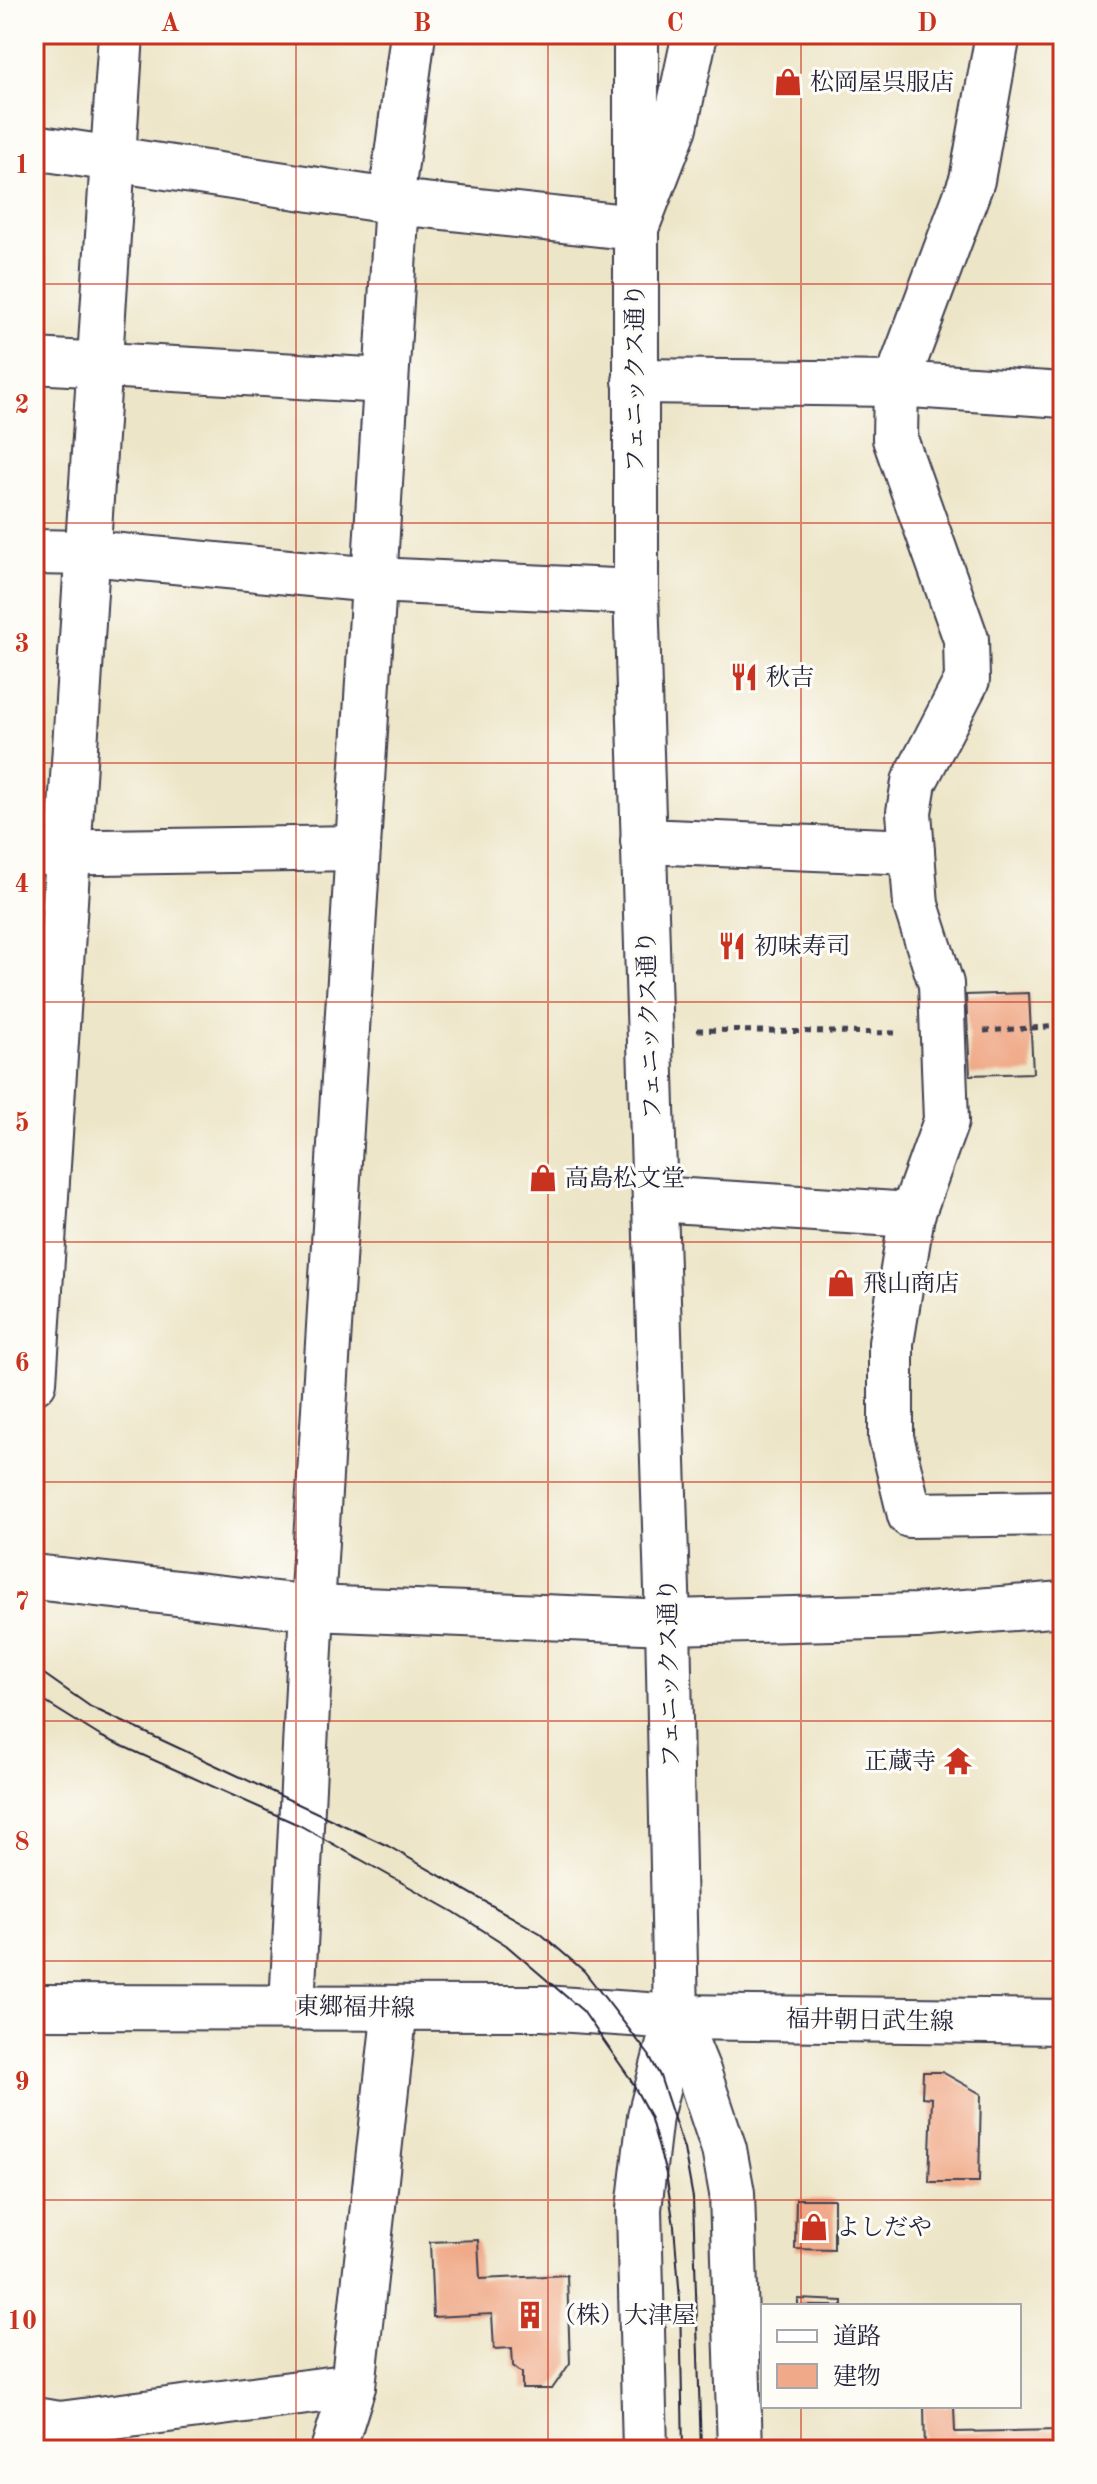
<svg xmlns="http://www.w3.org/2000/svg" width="1097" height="2484" font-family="'Old Standard TT','Noto Serif JP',serif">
	<rect width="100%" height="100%" fill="#fdfcf7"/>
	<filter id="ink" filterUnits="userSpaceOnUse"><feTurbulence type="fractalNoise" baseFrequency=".0125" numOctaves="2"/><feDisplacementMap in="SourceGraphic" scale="16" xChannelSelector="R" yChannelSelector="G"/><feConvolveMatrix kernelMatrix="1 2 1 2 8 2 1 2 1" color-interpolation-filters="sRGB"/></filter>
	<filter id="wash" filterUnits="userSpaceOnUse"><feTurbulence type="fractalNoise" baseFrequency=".006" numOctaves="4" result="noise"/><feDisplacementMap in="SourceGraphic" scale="32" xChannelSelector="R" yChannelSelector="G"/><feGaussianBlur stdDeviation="1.8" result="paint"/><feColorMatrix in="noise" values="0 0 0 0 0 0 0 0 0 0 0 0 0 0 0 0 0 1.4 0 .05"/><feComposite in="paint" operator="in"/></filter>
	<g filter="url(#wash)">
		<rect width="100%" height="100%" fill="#ede5c7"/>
		<g id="blocks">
			<g fill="#f0aa89">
				<path d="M1029,993l4,80 -63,2 -4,-80z"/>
				<path d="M923,2072h19l39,22 -2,88h-50l3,-84 -10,-1z"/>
				<path d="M796,2199h38v51l-39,-1z"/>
				<path d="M478,2240l2,39 87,-4 3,88 -18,26h-30v-16l-9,-7 -1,-18 -18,1 -2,-35 -59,3 -3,-75z"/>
				<path d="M798,2299l45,2v5h-45z"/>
				<path d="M924,2406h30l1,26 108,-2v20h-138z"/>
			</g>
		</g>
	</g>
	<g filter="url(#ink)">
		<use href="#blocks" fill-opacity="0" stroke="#403f50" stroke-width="2"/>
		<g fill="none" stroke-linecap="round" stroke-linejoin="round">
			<defs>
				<g id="minor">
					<path d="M998,34l-26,146 -76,204 -1,55 71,200 1,41 -53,102 -5,30 7,93 25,79 5,137 -34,94 -21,128v94l19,78 153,-2"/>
					<path d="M34,147l363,55 239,26 39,-101 20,-93"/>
					<path d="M391,201l22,-167"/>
					<path d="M34,361l352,20"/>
					<path d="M635,381l261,3 167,11"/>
					<path d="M34,552l55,1 285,27 262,12"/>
					<path d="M643,841l269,11"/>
					<path d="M34,853l324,-5"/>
					<path d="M655,1199l257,16"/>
					<path d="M34,1382l87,-1348"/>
					<path d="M34,1577l278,31 356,14 248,-6 147,-12"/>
					<path d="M292,2006l20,-398 85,-1406"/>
					<path d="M34,2420l26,4 293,-38"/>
					<path d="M333,2450l20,-64 42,-378"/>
				</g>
				<g id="major">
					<path d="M636,34v558l32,1030 8,395 -26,99 -11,93 6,241"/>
					<path d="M34,2007l509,1 133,9 387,5"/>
					<path d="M676,2017l22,54 26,78 8,44 8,257"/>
				</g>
			</defs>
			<use href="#minor" stroke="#403f50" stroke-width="48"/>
			<use href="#major" stroke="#403f50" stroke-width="48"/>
			<g stroke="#403f50" stroke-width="5" stroke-dasharray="6 6" stroke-linecap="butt">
				<path d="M1055,886h8"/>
				<path d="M697,1030l203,3"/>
				<path d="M984,1031l79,-5"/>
			</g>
			<use href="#minor" stroke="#fff" stroke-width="44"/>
			<use href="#major" stroke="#fff" stroke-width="44"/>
			<g stroke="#22223b" stroke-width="2">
				<path d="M34,1667l57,40 297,139 152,87 44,38 65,84 11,21 24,73 9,49 8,252"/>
				<path d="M34,1695l66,41 201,90 153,86 52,33 77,66 46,66 21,39 16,58 8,52 6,73 3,151"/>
			</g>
		</g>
	</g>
	<path fill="none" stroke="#c8321e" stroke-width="2" stroke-opacity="0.55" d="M296,34v2416M548,34v2416M801,34v2272M34,284h1029M34,523h1029M34,763h1029M34,1002h1029M34,1242h1029M34,1482h1029M34,1721h1029M34,1961h1029M34,2200h1029M801,2406v44"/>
	<defs>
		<symbol id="shop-bare" viewBox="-9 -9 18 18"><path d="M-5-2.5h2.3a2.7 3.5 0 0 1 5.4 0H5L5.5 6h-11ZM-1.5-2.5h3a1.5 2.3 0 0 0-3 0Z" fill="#c8321e" stroke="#fdfcf7" stroke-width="2.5" paint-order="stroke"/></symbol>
		<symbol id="restaurant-bare" viewBox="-9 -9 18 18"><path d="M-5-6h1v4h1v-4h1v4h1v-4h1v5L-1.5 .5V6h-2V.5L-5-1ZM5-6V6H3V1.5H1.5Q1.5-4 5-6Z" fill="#c8321e" stroke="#fdfcf7" stroke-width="2.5" paint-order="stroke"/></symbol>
		<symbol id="temple-bare" viewBox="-9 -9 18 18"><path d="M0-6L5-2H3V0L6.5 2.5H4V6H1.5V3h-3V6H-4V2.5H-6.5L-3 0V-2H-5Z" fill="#c8321e" stroke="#fdfcf7" stroke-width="2.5" paint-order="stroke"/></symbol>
		<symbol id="building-bare" viewBox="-9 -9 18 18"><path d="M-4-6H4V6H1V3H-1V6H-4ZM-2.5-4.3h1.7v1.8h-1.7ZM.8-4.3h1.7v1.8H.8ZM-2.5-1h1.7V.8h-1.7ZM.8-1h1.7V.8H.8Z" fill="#c8321e" stroke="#fdfcf7" stroke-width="2.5" paint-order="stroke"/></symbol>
	</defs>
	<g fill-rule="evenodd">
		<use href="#shop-bare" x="768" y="62" width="40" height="40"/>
		<use href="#restaurant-bare" x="724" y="657" width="40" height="40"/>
		<use href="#restaurant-bare" x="712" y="926" width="40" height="40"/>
		<use href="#shop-bare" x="523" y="1158" width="40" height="40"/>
		<use href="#shop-bare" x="821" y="1263" width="40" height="40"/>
		<use href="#temple-bare" x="938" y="1741" width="40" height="40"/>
		<use href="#shop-bare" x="794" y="2207" width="40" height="40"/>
		<use href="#building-bare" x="510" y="2295" width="40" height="40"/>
	</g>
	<g text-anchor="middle" stroke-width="6" stroke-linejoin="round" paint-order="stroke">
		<g font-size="24" fill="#22223b" stroke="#fdfcf7" text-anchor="start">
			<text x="810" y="90">松岡屋呉服店</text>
			<text x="766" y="685">秋吉</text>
			<text x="754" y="954">初味寿司</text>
			<text x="565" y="1186">高島松文堂</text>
			<text x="863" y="1291">飛山商店</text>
			<text x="936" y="1769" text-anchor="end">正蔵寺</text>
			<text x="836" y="2235">よしだや</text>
			<text x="552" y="2323">（株）大津屋</text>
		</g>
		<g font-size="24" fill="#22223b" stroke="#fdfcf7">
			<text transform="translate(635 378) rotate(-90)" y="8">フェニックス通り</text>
			<text transform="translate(649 1025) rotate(-92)" y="8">フェニックス通り</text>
			<text transform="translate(669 1673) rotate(-91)" y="8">フェニックス通り</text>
			<text transform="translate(355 2007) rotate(1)" y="8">東郷福井線</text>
			<text transform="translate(870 2020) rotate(1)" y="8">福井朝日武生線</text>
		</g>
	</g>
	<rect width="1097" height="2484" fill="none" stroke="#fdfcf7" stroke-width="88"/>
	<rect x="761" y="2304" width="260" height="104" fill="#fdfcf7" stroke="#a5a5ac" stroke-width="2"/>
	<rect x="777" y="2330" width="40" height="12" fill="#ffffff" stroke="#a5a5ac" stroke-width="2"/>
	<text x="833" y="2344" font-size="24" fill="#22223b">道路</text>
	<rect x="777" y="2364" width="40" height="24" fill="#f0aa89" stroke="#a5a5ac" stroke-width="2"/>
	<text x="833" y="2384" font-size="24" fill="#22223b">建物</text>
	<rect x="44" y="44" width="1009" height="2396" fill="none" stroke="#c8321e" stroke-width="3"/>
	<g font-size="26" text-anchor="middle" font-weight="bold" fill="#c8321e">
		<text x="170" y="31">A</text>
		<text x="422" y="31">B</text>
		<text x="675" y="31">C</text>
		<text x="927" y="31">D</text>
		<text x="22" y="173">1</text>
		<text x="22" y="413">2</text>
		<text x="22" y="652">3</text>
		<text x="22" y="892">4</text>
		<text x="22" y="1131">5</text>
		<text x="22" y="1371">6</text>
		<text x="22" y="1610">7</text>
		<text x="22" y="1850">8</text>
		<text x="22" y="2090">9</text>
		<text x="22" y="2329">10</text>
	</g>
</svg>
